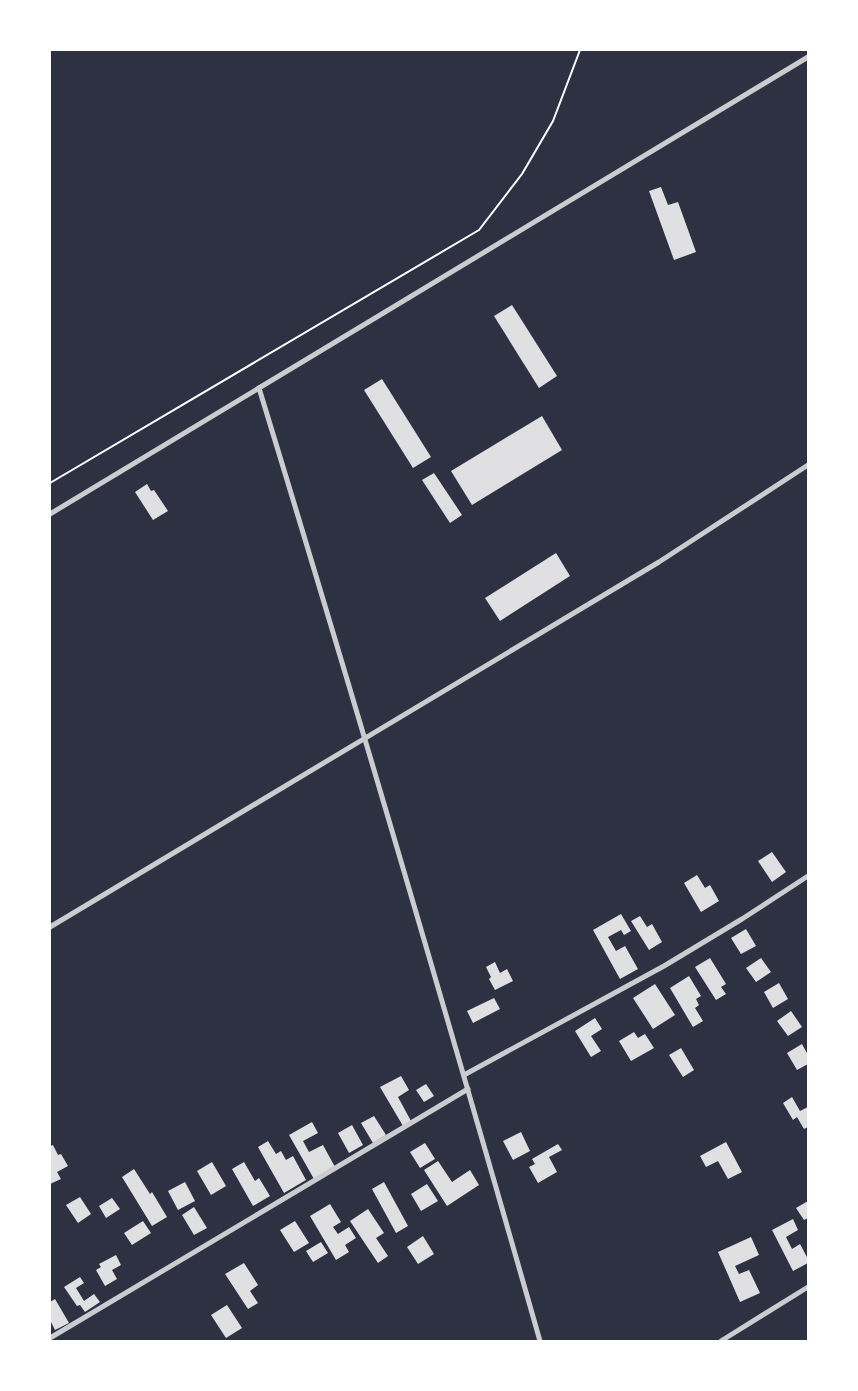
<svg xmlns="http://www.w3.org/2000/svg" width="858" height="1391" font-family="'Libre Baskerville',serif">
	<rect width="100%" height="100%" fill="#2d3142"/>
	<g fill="#e0e0e3">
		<path d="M661,187l7,18 10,-3 18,50 -22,8 -25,-69z"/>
		<path d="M512,305l45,71 -18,12 -45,-72z"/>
		<path d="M382,379l49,78 -18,11 -49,-78z"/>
		<path d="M542,416l20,34 -90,55 -21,-34z"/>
		<path d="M434,473l28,42 -12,8 -28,-43z"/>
		<path d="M147,484l4,7 3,-1 14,21 -15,9 -18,-28z"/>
		<path d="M556,553l14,23 -70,45 -15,-23z"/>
		<path d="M772,852l14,20 -14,10 -14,-21z"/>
		<path d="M697,875l8,13 5,-3 9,16 -18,11 -17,-29z"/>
		<path d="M621,914l10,17 -7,4 -3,-5 -13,7 8,14 9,-5 13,23 -18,10 -27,-49z"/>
		<path d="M640,916l7,11 5,-3 10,18 -13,8 -18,-29z"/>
		<path d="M746,929l10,17 -15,8 -10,-16z"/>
		<path d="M710,958l16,26 -5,3 5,7 -10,6 -21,-33z"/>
		<path d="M761,958l10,14 -15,10 -10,-14z"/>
		<path d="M495,962l5,11 7,-4 6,12 -18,9 -6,-11 2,-2 -5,-10z"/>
		<path d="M689,976l12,20 -5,3 3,6 -4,3 8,13 -10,6 -23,-39z"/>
		<path d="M779,983l9,16 -15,9 -9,-16z"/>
		<path d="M655,984l20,31 -22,14 -20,-31z"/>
		<path d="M494,998l6,11 -27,14 -6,-12z"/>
		<path d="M791,1011l11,16 -14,9 -11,-15z"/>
		<path d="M595,1018l7,11 -11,7 10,15 -10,6 -16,-26z"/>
		<path d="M634,1032l4,6 7,-4 9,14 -23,13 -12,-20z"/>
		<path d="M802,1044l6,11v9l-11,6 -10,-17z"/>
		<path d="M681,1048l13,22 -11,7 -14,-22z"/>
		<path d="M401,1076l8,14 -11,7 13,24 -8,5 -23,-39z"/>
		<path d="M426,1084l8,12 -10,6 -8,-12z"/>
		<path d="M792,1097l8,14 8,-4v20l-4,2 -7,-12 -4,3 -10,-17z"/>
		<path d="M374,1116l12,19 -13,8 -12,-20z"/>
		<path d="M312,1122l6,11 -15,8 6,11 14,-7 12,22 -21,12 -25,-44z"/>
		<path d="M352,1125l11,20 -14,8 -11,-20z"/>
		<path d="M521,1132l9,19 -17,9 -10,-19z"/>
		<path d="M268,1141l8,13 5,-3 5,9 7,-4 13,24 -22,13 -26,-46z"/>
		<path d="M726,1142l16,30 -14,7 -10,-18 -12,6 -6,-11z"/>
		<path d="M425,1143l10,16 -15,9 -10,-16z"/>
		<path d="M558,1144l4,6 -13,7 8,15 -19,11 -9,-16 6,-3 -3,-5z"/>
		<path d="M53,1145l5,10 3,-1 7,12 -11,6 4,7 -11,5v-38z"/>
		<path d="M438,1161l14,21 18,-12 9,15 -32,21 -23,-36z"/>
		<path d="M212,1162l14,24 -15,9 -14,-24z"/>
		<path d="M244,1162l11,19 4,-3 11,18 -17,10 -21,-37z"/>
		<path d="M134,1169l16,25 2,-2 15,25 -15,9 -30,-49z"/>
		<path d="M185,1182l10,19 -17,9 -10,-19z"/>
		<path d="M384,1182l24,44 -12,7 -24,-44z"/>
		<path d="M427,1184l11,17 -17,10 -10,-17z"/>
		<path d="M80,1197l11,17 -13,9 -12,-18z"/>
		<path d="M112,1198l8,11 -14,9 -7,-12z"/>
		<path d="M808,1201v17l-4,2 -8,-12z"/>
		<path d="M330,1204l11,18 -8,5 5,7 11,-7 7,11 -11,7 4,7 -13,8 -26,-44z"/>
		<path d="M194,1207l13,21 -13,7 -12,-20z"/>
		<path d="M368,1209l16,24 -8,5 12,18 -10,7 -28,-42z"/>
		<path d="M793,1219l5,11 -12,7 6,12 8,-5 8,15v4l-15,8 -21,-41z"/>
		<path d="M143,1221l8,12 -19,12 -8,-12z"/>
		<path d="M295,1221l14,22 -15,9 -14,-22z"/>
		<path d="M423,1236l11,18 -16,10 -11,-17z"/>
		<path d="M751,1237l8,18 -24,11 4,8 10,-4 11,23 -20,9 -22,-50z"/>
		<path d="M321,1242l7,11 -15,9 -7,-11z"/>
		<path d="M116,1255l5,10 -9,5 5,9 -12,7 -9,-16 5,-3 -2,-3z"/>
		<path d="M244,1263l14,22 -8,6 8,12 -10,6 -23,-35z"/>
		<path d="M80,1277l4,6 -8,5 8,13 10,-7 6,8 -15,10 -5,-7 -3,1 -13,-19z"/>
		<path d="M55,1299l14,24 -14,7 -5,-10v-18z"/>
		<path d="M227,1305l15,23 -16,10 -15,-23z"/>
	</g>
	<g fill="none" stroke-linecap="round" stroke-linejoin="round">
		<path stroke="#fff" stroke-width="2" d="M50,483l429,-253 43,-56 31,-53 27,-71"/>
		<g stroke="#caccd0" stroke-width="5">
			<path d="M259,388c97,317 190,634 281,953"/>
			<path d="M50,514l758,-457"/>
			<path d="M50,927l609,-365 149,-97"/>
			<path d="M464,1075l200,-109 78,-47 66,-43"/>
			<path d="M50,1338l418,-249"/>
			<path d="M721,1341l87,-54"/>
		</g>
	</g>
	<rect width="858" height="1391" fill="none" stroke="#ffffff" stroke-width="102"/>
</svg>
